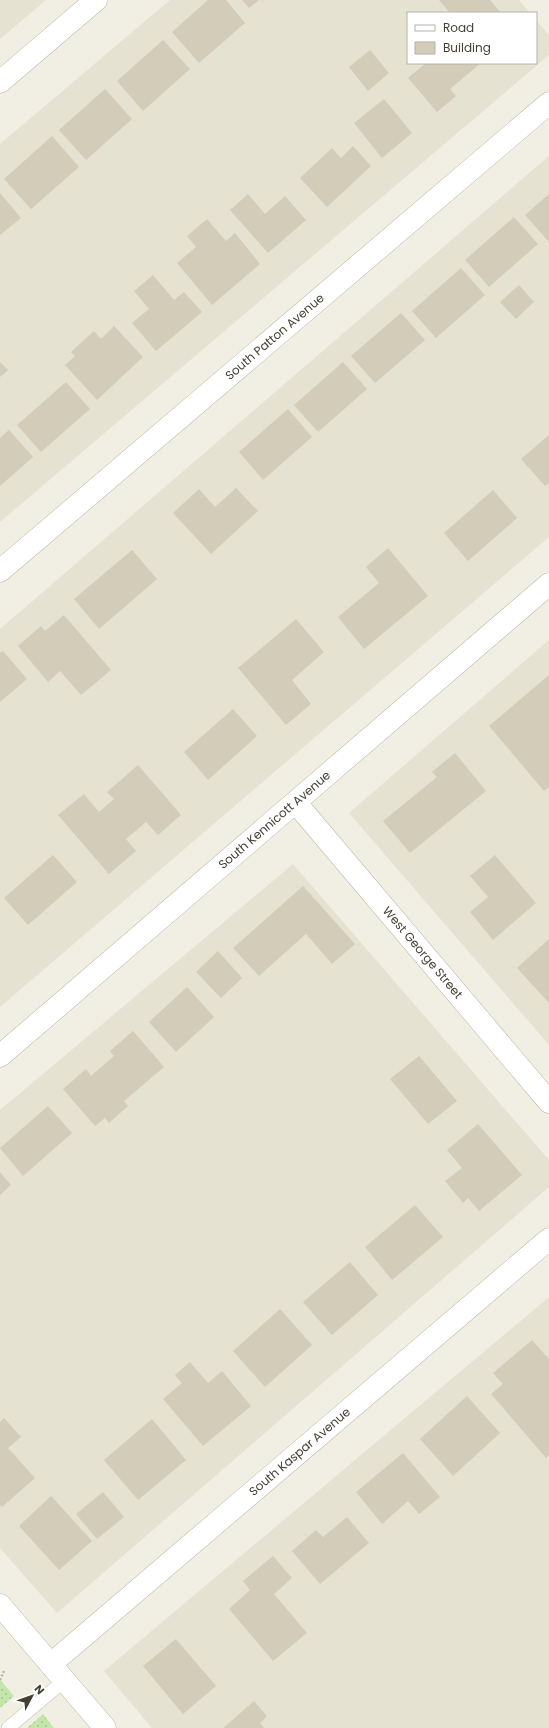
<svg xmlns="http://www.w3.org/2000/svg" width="549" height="1728" font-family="Poppins,sans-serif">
	<defs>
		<pattern id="grass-dots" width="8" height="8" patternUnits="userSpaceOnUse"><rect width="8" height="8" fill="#c2e6ab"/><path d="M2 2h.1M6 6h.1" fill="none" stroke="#a8c694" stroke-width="1.8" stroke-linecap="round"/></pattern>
	</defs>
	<rect width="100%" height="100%" fill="#f1efe3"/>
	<g fill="#e5e2d1">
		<path d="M0,0h46l-46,39z"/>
		<path d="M170,0h349l11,13h-122v50h128v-43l13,15v20l-549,467v-378z"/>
		<path d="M549,156v381l-549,470v-378z"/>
		<path d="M549,640v405l-200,-232z"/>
		<path d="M293,864l256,296v27l-492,426 -57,-65v-438z"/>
		<path d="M549,1297v431h-397l-48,-57z"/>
	</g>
	<g fill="url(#grass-dots)">
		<path d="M0,1680l14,16 -14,12z"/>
		<path d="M43,1714l11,14h-27z"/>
	</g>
	<g fill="#d3ccb8">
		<path d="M208,0h18l19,23 -46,40 -27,-31z"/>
		<path d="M242,0h17l-10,8z"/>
		<path d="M439,0h51l11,13h-51z"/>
		<path d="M163,40l27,29 -47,42 -26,-30z"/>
		<path d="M370,50l19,23 -21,18 -19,-24z"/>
		<path d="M426,63h55l-31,26 6,7 -19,16 -29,-34z"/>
		<path d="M105,89l27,30 -46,41 -27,-30z"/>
		<path d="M384,99l28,34 -30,25 -28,-35z"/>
		<path d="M52,136l27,31 -48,42 -27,-30z"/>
		<path d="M353,146l18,20 -44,41 -27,-29 32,-30 9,10z"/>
		<path d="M0,193l21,25 -21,17z"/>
		<path d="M248,194l17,20 20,-18 21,24 -38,33 -38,-43z"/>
		<path d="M549,194v48l-24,-27z"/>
		<path d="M514,217l24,27 -49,43 -24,-27z"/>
		<path d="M207,219l19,22 9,-8 25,31 -48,41 -35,-42 19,-16 -9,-11z"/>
		<path d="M461,268l24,27 -49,43 -24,-27z"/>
		<path d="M153,275l21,25 10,-8 18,20 -46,39 -24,-28 17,-14 -15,-18z"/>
		<path d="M519,285l15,17 -18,17 -16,-17z"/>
		<path d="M401,313l24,27 -50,43 -24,-27z"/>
		<path d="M114,326l29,31 -46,43 -32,-35 10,-9 -4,-4 23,-21 7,8z"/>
		<path d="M0,362l8,8 -8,7z"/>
		<path d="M343,362l24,27 -49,43 -24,-27z"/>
		<path d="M66,382l24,27 -49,43 -24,-27z"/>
		<path d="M288,409l24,28 -49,43 -24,-28z"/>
		<path d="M9,430l24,27 -33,29v-48z"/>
		<path d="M549,435v48l-4,3 -24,-27z"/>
		<path d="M236,488l22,23 -47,43 -38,-41 26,-24 16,18z"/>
		<path d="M493,490l24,28 -49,43 -24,-28z"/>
		<path d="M388,548l40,48 -64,53 -26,-32 41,-34 -13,-16z"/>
		<path d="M132,550l25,29 -58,50 -25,-30z"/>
		<path d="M64,615l47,55 -30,25 -21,-24 -12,11 -30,-36 23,-20 4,5z"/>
		<path d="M296,619l28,33 -32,28 19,24 -25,21 -48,-57z"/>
		<path d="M3,651l24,28 -27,23v-49z"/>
		<path d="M549,675v112l-5,4 -55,-65z"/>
		<path d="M233,709l24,27 -49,44 -24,-28z"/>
		<path d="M455,753l31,38 -76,62 -27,-32 54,-44 -5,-5z"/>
		<path d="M138,765l43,50 -23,20 -12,-13 -20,17 10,12 -27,23 -51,-59 26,-21 15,18 15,-13 -7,-7z"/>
		<path d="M53,855l24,27 -49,43 -24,-27z"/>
		<path d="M495,855l41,48 -43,37 -23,-28 18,-15 -18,-21z"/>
		<path d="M303,886l52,58 -23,20 -26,-30 -47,42 -26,-28z"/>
		<path d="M549,939v64l-32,-35z"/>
		<path d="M218,951l24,27 -21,20 -25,-26z"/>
		<path d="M187,987l27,30 -38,35 -27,-30z"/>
		<path d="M133,1031l31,36 -40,34 4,5 -19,17 -4,-5 -10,8 -32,-37 23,-20 5,7 23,-20 -4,-5z"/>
		<path d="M419,1056l38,45 -29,23 -38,-45z"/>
		<path d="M48,1106l24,27 -49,43 -23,-28z"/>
		<path d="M478,1124l44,51 -43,36 -11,-13 -5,5 -18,-22 17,-13 -15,-18z"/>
		<path d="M0,1172l11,13 -11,10z"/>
		<path d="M415,1205l28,32 -51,43 -27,-33z"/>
		<path d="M350,1262l28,33 -46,40 -29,-33z"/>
		<path d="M280,1309l32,36 -47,42 -32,-36z"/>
		<path d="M532,1340l17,19v96l-3,3 -55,-64 12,-10 -10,-11z"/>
		<path d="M190,1362l18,21 14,-12 29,35 -48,40 -40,-47 19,-16 -7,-8z"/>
		<path d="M467,1396l33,37 -47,43 -33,-37z"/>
		<path d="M4,1418l17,19 -13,11 27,30 -33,29 -2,-2v-83z"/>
		<path d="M152,1419l34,41 -48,40 -34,-40z"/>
		<path d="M403,1453l37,44 -21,17 -11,-13 -26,23 -26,-32z"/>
		<path d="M103,1492l21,25 -27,22 -21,-25z"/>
		<path d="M51,1496l41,45 -33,29 -40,-44z"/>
		<path d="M347,1517l22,26 -49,41 -28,-33 24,-21 7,7z"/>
		<path d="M273,1556l19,22 -18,16 33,39 -34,28 -44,-52 21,-19 -7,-9z"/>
		<path d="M176,1639l40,47 -33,28 -40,-48z"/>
		<path d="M254,1701l13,15 -7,7 4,5h-41z"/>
	</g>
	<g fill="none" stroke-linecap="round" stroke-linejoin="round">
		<defs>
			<path id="lane" d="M8,1728l57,-48"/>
			<g id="street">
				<path d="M0,82l96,-82"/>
				<path id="s1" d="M0,571l549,-468"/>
				<path id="s2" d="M296,803l253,299"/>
				<path id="s3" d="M0,1056l549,-472"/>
				<path d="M0,1605l105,123"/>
				<path id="s4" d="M51,1664l498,-425"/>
			</g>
		</defs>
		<use href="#lane" stroke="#bcb8a6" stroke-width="14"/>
		<use href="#street" stroke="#bcb8a6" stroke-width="23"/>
		<path stroke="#beb697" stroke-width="2.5" stroke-dasharray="2 2" stroke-linecap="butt" d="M0,1680l4,-9"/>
		<use href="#lane" stroke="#fff" stroke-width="13"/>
		<use href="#street" stroke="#fff" stroke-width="22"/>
	</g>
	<g text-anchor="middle" stroke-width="3" stroke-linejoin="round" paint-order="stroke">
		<g font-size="12" fill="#433f33" stroke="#fff">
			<text dy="4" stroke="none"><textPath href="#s1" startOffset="361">South Patton Avenue</textPath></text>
			<text dy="4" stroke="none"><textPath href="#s3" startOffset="362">South Kennicott Avenue</textPath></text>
			<text dy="4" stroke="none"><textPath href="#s2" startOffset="196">West George Street</textPath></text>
			<text dy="4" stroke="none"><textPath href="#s4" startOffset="327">South Kaspar Avenue</textPath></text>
		</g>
	</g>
	<rect x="407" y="12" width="130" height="52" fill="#ffffff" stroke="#b4b2ad"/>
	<rect x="415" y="25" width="20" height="6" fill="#ffffff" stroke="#b4b2ad"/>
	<text x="443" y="32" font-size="12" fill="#433f33">Road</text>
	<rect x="415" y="42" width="20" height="12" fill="#d3ccb8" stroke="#b4b2ad"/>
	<text x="443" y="52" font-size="12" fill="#433f33">Building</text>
	<g transform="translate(32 1696) rotate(49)" stroke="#ffffff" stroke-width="3" paint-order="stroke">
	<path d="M0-3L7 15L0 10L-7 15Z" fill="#433f33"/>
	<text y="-6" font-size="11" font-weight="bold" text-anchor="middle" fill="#433f33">N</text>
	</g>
</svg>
